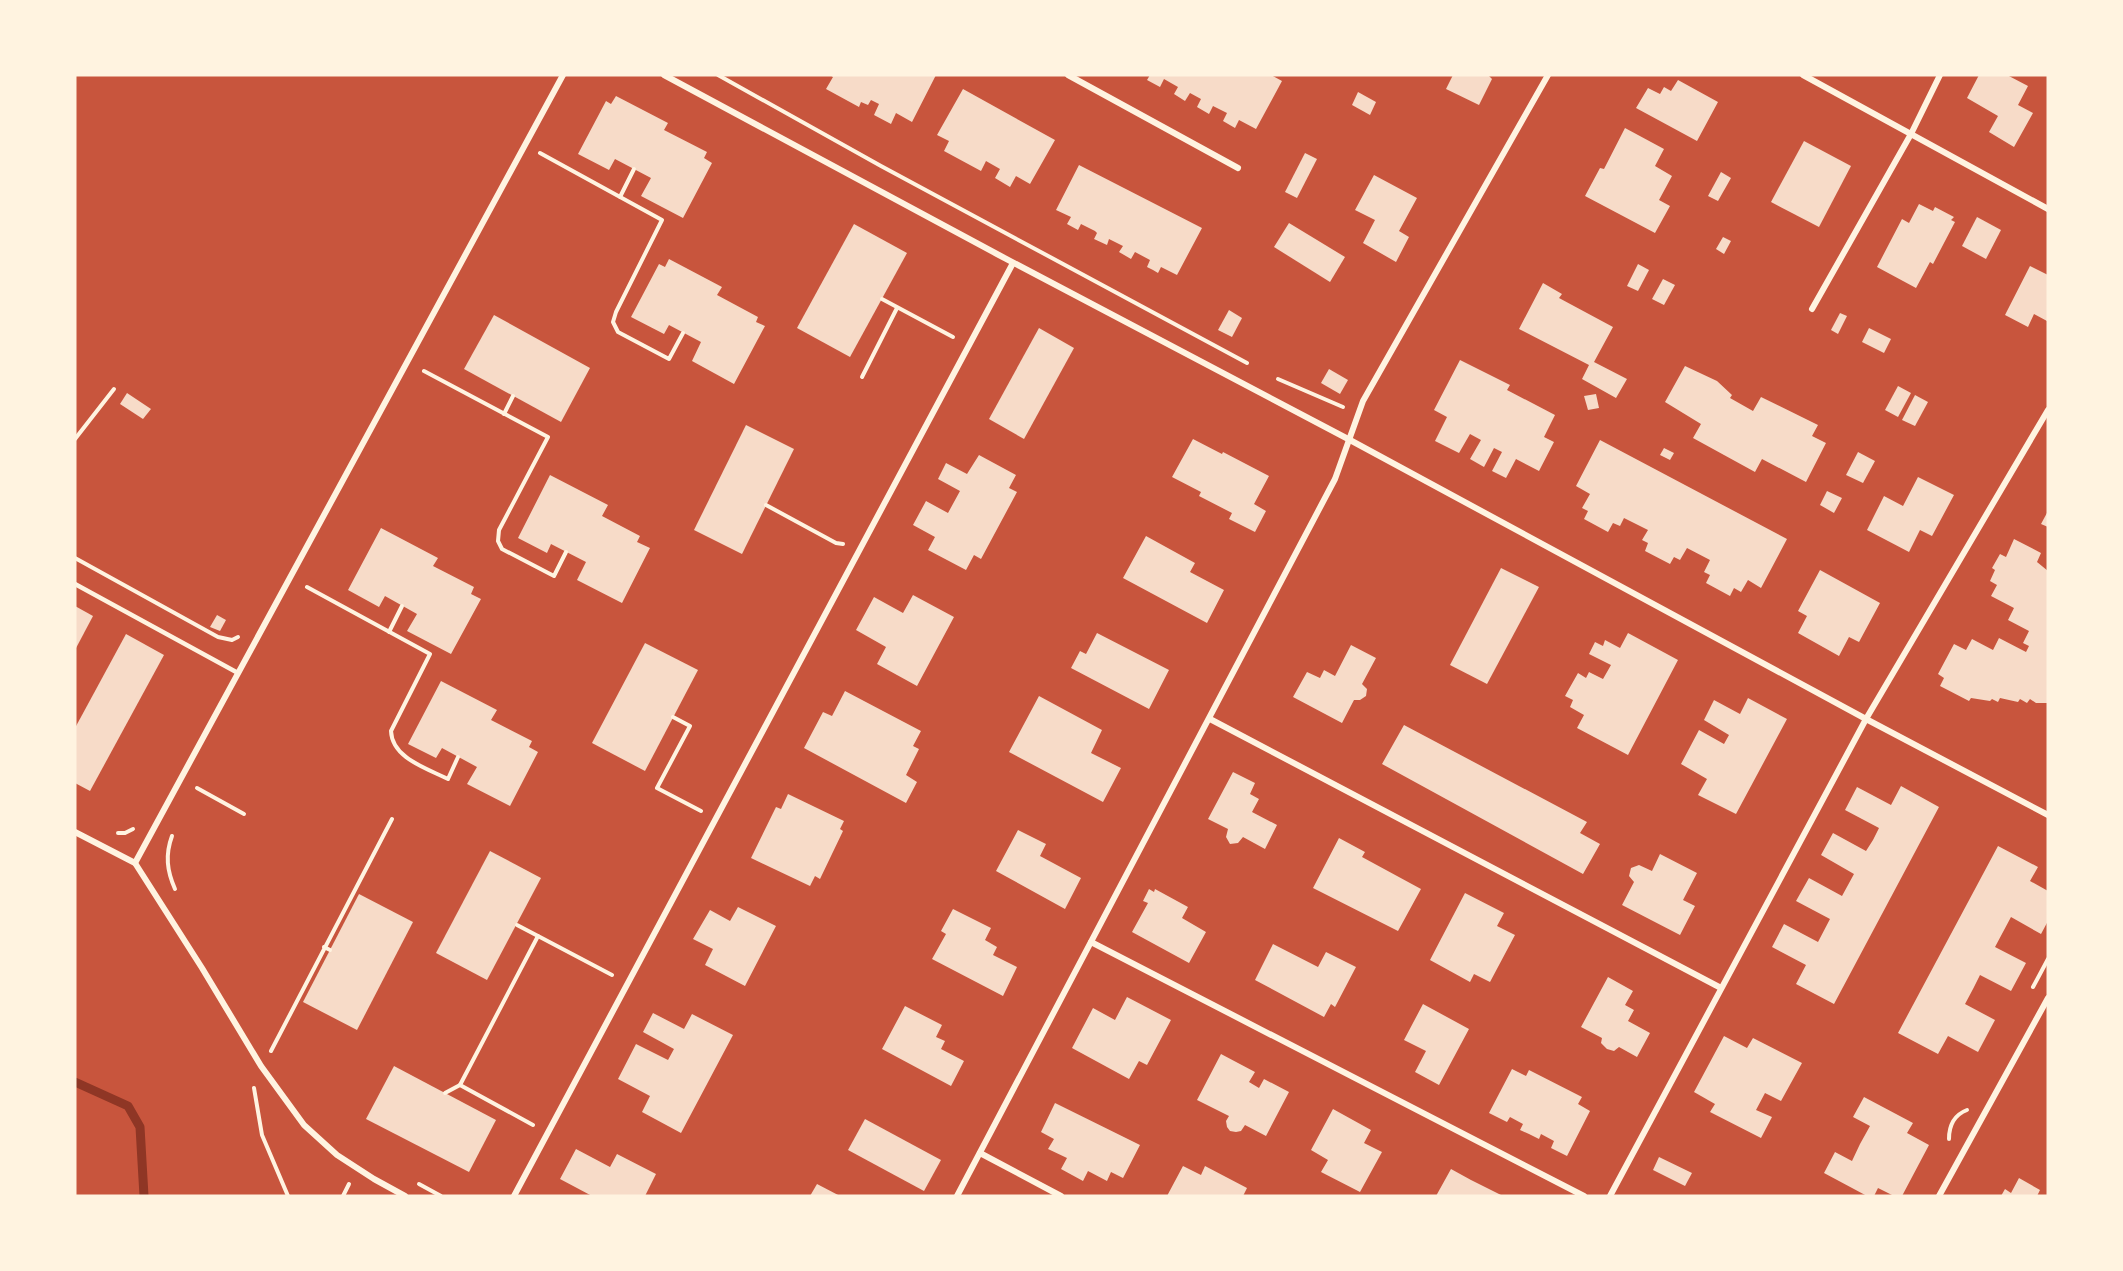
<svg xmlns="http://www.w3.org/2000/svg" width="2123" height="1271" font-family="'Roboto Serif',serif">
	<rect width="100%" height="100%" fill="#c8553d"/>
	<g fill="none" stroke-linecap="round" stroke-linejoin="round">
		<path stroke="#8f3625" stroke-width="9" d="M75,1082l53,24 12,21 4,69"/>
	</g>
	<g fill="#f7dbc8">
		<path d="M830,75h106l-24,47 -16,-9 -5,11 -17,-9 5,-11 -8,-4 -3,5 -7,-3 -2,5 -33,-18 7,-12z"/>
		<path d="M1150,75h121l11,6 -26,48 -17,-9 -4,8 -12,-7 4,-8 -14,-7 -4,8 -12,-7 4,-8 -11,-6 -5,8 -11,-7 4,-7 -14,-8 -4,8 -13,-7z"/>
		<path d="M1453,75h35l4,4 -13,26 -33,-16z"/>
		<path d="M1979,75h28l21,11 -10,19 15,8 -19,34 -25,-15 9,-16 -31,-18z"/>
		<path d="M1678,80l40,22 -21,39 -61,-33 12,-20 12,6 4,-7 7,4z"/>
		<path d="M963,89l92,51 -25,44 -14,-8 -6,11 -15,-9 5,-9 -14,-8 -5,10 -37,-20 5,-10 -12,-6z"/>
		<path d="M1358,92l18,10 -6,13 -18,-10z"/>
		<path d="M616,96l52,27 -4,7 43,22 -3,6 8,5 -29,55 -42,-22 10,-18 -36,-19 -6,11 -31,-16 28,-53 5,3z"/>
		<path d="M1625,128l39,21 -9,17 17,10 -13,24 11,6 -15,27 -70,-37 15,-28 4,1z"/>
		<path d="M1804,141l47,25 -32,61 -48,-25z"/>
		<path d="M1305,153l12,6 -20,39 -12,-6z"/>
		<path d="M1079,165l123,63 -25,47 -16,-8 -3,6 -5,-3 -6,-3 3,-7 -15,-8 -4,7 -12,-7 4,-6 -14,-7 -2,6 -13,-6 3,-6 -2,-2 -14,-7 -3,6 -11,-6 4,-7 -15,-7z"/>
		<path d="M1721,172l10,6 -13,23 -10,-5z"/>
		<path d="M1374,175l43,23 -18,33 10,6 -13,25 -33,-19 12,-23 -20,-10z"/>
		<path d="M1919,204l14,7 2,-4 19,10 -3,3 4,2 -22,42 -3,-2 -14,26 -39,-21 25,-48 7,4z"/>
		<path d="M1977,217l24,13 -15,29 -24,-13z"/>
		<path d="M1289,223l56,34 -15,25 -56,-35z"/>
		<path d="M854,224l53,29 -57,104 -53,-29z"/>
		<path d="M1723,237l8,4 -7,13 -8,-5z"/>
		<path d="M669,259l53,28 -5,8 41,22 -2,5 9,4 -31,58 -42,-23 9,-19 -32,-17 -5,9 -33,-17 28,-53 6,3z"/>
		<path d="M1638,264l11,6 -11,21 -11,-5z"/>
		<path d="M2030,266l18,9v43l-1,3 -13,-7 -6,13 -23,-12z"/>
		<path d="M1663,279l12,6 -11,20 -12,-6z"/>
		<path d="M1543,283l19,11 -3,4 54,29 -19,35 33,17 -11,19 -34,-19 7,-14 -70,-36z"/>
		<path d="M1229,310l13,8 -10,19 -14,-7z"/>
		<path d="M1840,313l7,3 -9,18 -7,-4z"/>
		<path d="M494,315l96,53 -29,54 -97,-53z"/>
		<path d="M1039,328l35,20 -50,91 -35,-20z"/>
		<path d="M1869,328l22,11 -7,14 -22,-11z"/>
		<path d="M1460,360l50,25 -3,5 48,25 -11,22 10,5 -15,29 -23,-12 -10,19 -14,-7 10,-19 -8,-4 -10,19 -14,-8 11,-19 -11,-6 -11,19 -24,-12 12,-24 -13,-7z"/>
		<path d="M1685,366l32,15 15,14 -2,3 23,13 8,-14 57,28 -6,11 14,7 -20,39 -44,-23 -7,13 -62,-34 8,-14 -36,-22z"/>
		<path d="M1329,369l19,11 -8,14 -19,-11z"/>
		<path d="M1898,386l13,7 -13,24 -13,-7z"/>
		<path d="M127,393l24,16 -8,10 -23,-15z"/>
		<path d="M1596,394l3,14 -11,2 -4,-14z"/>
		<path d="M1915,395l13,7 -13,24 -13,-6z"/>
		<path d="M746,425l48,24 -52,105 -48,-24z"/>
		<path d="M1193,439l29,15 1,-2 46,24 -15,28 12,7 -11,21 -26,-13 3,-6 -33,-17 2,-4 -29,-15z"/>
		<path d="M1600,440l187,99 -26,49 -13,-8 -7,12 -7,-4 -4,8 -24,-13 4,-8 -6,-3 6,-12 -23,-12 -7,12 -6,-3 -4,7 -25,-13 3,-8 -6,-3 6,-10 -24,-12 -4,8 -7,-3 -5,9 -24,-13 4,-8 -6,-3 8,-14 -14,-8z"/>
		<path d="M1664,448l10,5 -4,7 -10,-5z"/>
		<path d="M1858,452l17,9 -12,22 -17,-8z"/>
		<path d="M979,455l37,20 -7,13 8,4 -36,67 -7,-4 -8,15 -38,-20 7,-13 -22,-12 13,-24 22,12 12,-22 -22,-12 8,-16 21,11z"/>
		<path d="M550,475l58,30 -6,11 38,20 -3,6 13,6 -28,55 -45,-23 9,-18 -35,-18 -4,9 -29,-15z"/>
		<path d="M1918,477l36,18 -22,41 -12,-6 -11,22 -42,-22 17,-34 19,10z"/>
		<path d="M1827,491l15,7 -8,15 -14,-8z"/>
		<path d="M2048,511v16l-7,-3z"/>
		<path d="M381,528l57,30 -5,8 41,21 -3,7 10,5 -30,55 -44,-23 10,-17 -32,-18 -6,11 -31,-17z"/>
		<path d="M1146,536l49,27 -5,9 34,18 -17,33 -84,-45z"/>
		<path d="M2014,539l27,14 -4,9 11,9v132h-12l-6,-4 -3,4 -7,-4 -2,3 -18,-4 -2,4 -6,-3 -2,2 -19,-3 -2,3 -29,-15 4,-8 -6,-4 16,-30 12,6 6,-11 21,11 6,-12 27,14 3,-6 -6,-3 6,-12 -21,-11 6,-12 -23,-12 6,-11 -7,-4 5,-11 -3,-2 8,-14 6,3z"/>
		<path d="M1501,568l38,19 -52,97 -37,-19z"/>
		<path d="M1820,570l60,33 -21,39 -10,-5 -10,19 -41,-23 9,-17 -9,-5z"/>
		<path d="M913,595l41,22 -37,69 -40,-22 9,-17 -30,-17 18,-33 29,16z"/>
		<path d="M75,606l18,10 -18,34z"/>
		<path d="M217,615l9,5 -6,11 -10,-4z"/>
		<path d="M1097,633l72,37 -20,39 -78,-41 9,-17 6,3z"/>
		<path d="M1628,633l50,27 -50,95 -51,-27 7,-13 -14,-8 3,-7 -8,-4 13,-23 8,5 3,-6 14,7 8,-14 -22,-11 6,-12 8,4 2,-6 15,8z"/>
		<path d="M126,634l38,21 -74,136 -15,-8v-55z"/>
		<path d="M645,643l53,27 -53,101 -53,-28z"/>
		<path d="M1351,645l25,13 -14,26 5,5 -1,7 -6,4h-6l-12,23 -49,-26 14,-25 13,6 4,-8 11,6z"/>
		<path d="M441,681l56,29 -6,10 41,21 -3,6 9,5 -28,54 -43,-22 10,-17 -35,-19 -6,10 -28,-14z"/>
		<path d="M845,691l76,40 -8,15 6,3 -13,26 11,7 -11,21 -102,-55 19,-36 9,4z"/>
		<path d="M1039,696l63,34 -11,23 30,15 -18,34 -94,-50z"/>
		<path d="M1748,698l39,21 -51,95 -38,-19 9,-16 -26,-15 18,-34 25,14 5,-9 -25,-15 10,-20 26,14z"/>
		<path d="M1404,725l183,97 -7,11 20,11 -17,30 -201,-110z"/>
		<path d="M1233,772l22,11 -5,11 9,5 -7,13 25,13 -12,24 -22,-12 -5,6 -8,1 -4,-7 2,-8 -20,-10z"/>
		<path d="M1901,786l38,21 -105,197 -38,-20 10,-19 -34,-18 12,-23 34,18 12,-23 -34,-18 13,-23 33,18 12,-22 -33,-19 12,-22 33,18 7,-11 6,-12 -34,-18 12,-23 34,18z"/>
		<path d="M788,794l56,27 -4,8 3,2 -23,48 -5,-3 -5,10 -59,-28 25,-51 5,2z"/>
		<path d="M1018,830l28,14 -6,12 41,22 -16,31 -69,-38z"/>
		<path d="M1339,838l26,14 -3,5 59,32 -23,42 -85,-43z"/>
		<path d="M1998,846l40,21 -8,14 18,10v30l-7,13 -30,-17 -16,30 31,16 -15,28 -31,-16 -7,14 -8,15 30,16 -17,32 -30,-16 -10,18 -40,-21z"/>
		<path d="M490,851l51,27 -54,102 -51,-27z"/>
		<path d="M1660,854l37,19 -14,27 12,6 -15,29 -58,-30 12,-23 -5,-6 2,-8 8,-3 13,6z"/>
		<path d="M1149,889l5,3 1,-3 33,18 -6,11 24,14 -17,31 -57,-31 16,-29 -5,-2z"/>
		<path d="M1465,893l39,20 -7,13 18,9 -25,47 -16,-8 -4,8 -40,-22z"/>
		<path d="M359,894l54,28 -56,108 -54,-28z"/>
		<path d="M738,907l38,19 -31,60 -40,-21 8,-16 -20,-10 17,-29 20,11z"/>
		<path d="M953,909l38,19 -6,12 12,7 -4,8 24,12 -14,29 -71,-37 14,-25 -5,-3z"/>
		<path d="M1273,944l45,23 8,-15 30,15 -21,40 -4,-3 -7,13 -69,-37z"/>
		<path d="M1608,977l25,14 -8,14 9,5 -6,11 22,12 -13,24 -18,-10 -5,4 -7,-2 -6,-6 1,-5 -21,-11z"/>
		<path d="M1127,997l44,23 -24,45 -8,-4 -10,18 -57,-31 21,-40 22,12z"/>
		<path d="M1423,1004l46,25 -30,56 -24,-13 11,-21 -22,-11z"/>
		<path d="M905,1006l37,19 -6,12 9,4 -4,8 23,12 -13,25 -69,-37z"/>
		<path d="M653,1013l31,16 8,-15 41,21 -52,98 -39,-21 8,-16 -32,-17 18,-35 32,16 6,-11 -31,-17z"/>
		<path d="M1724,1036l23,12 6,-10 49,25 -21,38 -16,-8 -9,17 16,7 -11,21 -51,-26 5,-8 -21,-12z"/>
		<path d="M1221,1054l34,18 -6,10 10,6 5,-9 25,13 -23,44 -21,-11 -4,6 -5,1 -6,-1 -3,-4 -1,-6 3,-5 -32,-16z"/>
		<path d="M394,1066l102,54 -27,52 -103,-53z"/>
		<path d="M1512,1069l14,7 3,-6 53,27 -4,7 12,7 -23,45 -16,-8 3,-7 -13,-7 -2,5 -10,-5 -9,-4 3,-6 -13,-7 -3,5 -18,-9z"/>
		<path d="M1864,1097l49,26 -6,10 22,12 -27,51h-8l-16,-8 -4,8h-7l-43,-23 11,-21 17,9 8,-17 10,-18 -17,-9z"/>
		<path d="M1055,1103l85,42 -17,33 -12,-6 -4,9 -19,-10 -5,10 -22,-12 6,-11 -19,-9 6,-10 -13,-7z"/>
		<path d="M1333,1109l38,21 -7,13 18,9 -22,40 -39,-20 7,-12 -17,-10z"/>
		<path d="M865,1119l76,41 -17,31 -76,-41z"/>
		<path d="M576,1149l34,18 7,-13 39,20 -11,22h-53l-32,-17z"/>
		<path d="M1659,1157l33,16 -7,13 -32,-16z"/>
		<path d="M1183,1166l18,9 4,-9 42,22 -4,8h-76z"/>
		<path d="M1451,1169l20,11 32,16h-67z"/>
		<path d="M2019,1178l21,12 -3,6h-36l4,-7 6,4z"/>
		<path d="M817,1184l23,12h-30z"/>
	</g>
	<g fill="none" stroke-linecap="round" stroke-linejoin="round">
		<g stroke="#fff3e0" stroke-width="4">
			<path d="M718,75l163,91 366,197"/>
			<path d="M540,153l122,67 -46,92 -3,10 5,10 51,27 14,-26"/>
			<path d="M620,197l14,-28"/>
			<path d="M882,299l71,38"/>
			<path d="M424,371l124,66 -49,93 -1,11 4,8 52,27 12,-24"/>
			<path d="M862,377l35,-69"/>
			<path d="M1278,379l65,28"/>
			<path d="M504,414l9,-18"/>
			<path d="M75,439l39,-50"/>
			<path d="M766,505l70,38 7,1"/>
			<path d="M75,558l143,79 14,3 6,-3"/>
			<path d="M307,587l123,67 -39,77c1,27 35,37 57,48l10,-22"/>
			<path d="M389,632l13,-26"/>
			<path d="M673,717l17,9 -33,62 44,23"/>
			<path d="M197,788l47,26"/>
			<path d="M118,833h7l8,-4"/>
			<path d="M172,836c-7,19 -5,35 3,53"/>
			<path d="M517,925l21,11"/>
			<path d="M324,947l6,3"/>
			<path d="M2033,987l15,-28"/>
			<path d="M271,1051l121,-232"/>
			<path d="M254,1088l8,47 26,61"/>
			<path d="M445,1093l15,-8"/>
			<path d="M533,1125l-73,-40 78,-149 74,39"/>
			<path d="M1949,1139c0,-14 5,-24 18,-29"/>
			<path d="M419,1184l22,12"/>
			<path d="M343,1196l6,-12"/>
		</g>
		<path stroke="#fff3e0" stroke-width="4.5" d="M75,584l163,89"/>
		<g stroke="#fff3e0" stroke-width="6">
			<path d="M664,75l333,179 353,186 516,279 182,96"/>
			<path d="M1068,75l170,93"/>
			<path d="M1803,75l245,134"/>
			<path d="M1812,309l99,-175 29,-59"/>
			<path d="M1210,719l511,269"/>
			<path d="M75,832l60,31 67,105 59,98 43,59 33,30 37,24 31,17"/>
			<path d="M135,863l428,-788"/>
			<path d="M1091,942l493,254"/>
			<path d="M980,1153l81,43"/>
			<path d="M514,1196l499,-933"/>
			<path d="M957,1196l378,-717 28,-78 185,-326"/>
			<path d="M1610,1196l256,-477 182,-309"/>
			<path d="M1939,1196l109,-198"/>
		</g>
	</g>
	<rect width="2123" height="1271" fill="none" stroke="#fff3e0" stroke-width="153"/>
</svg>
